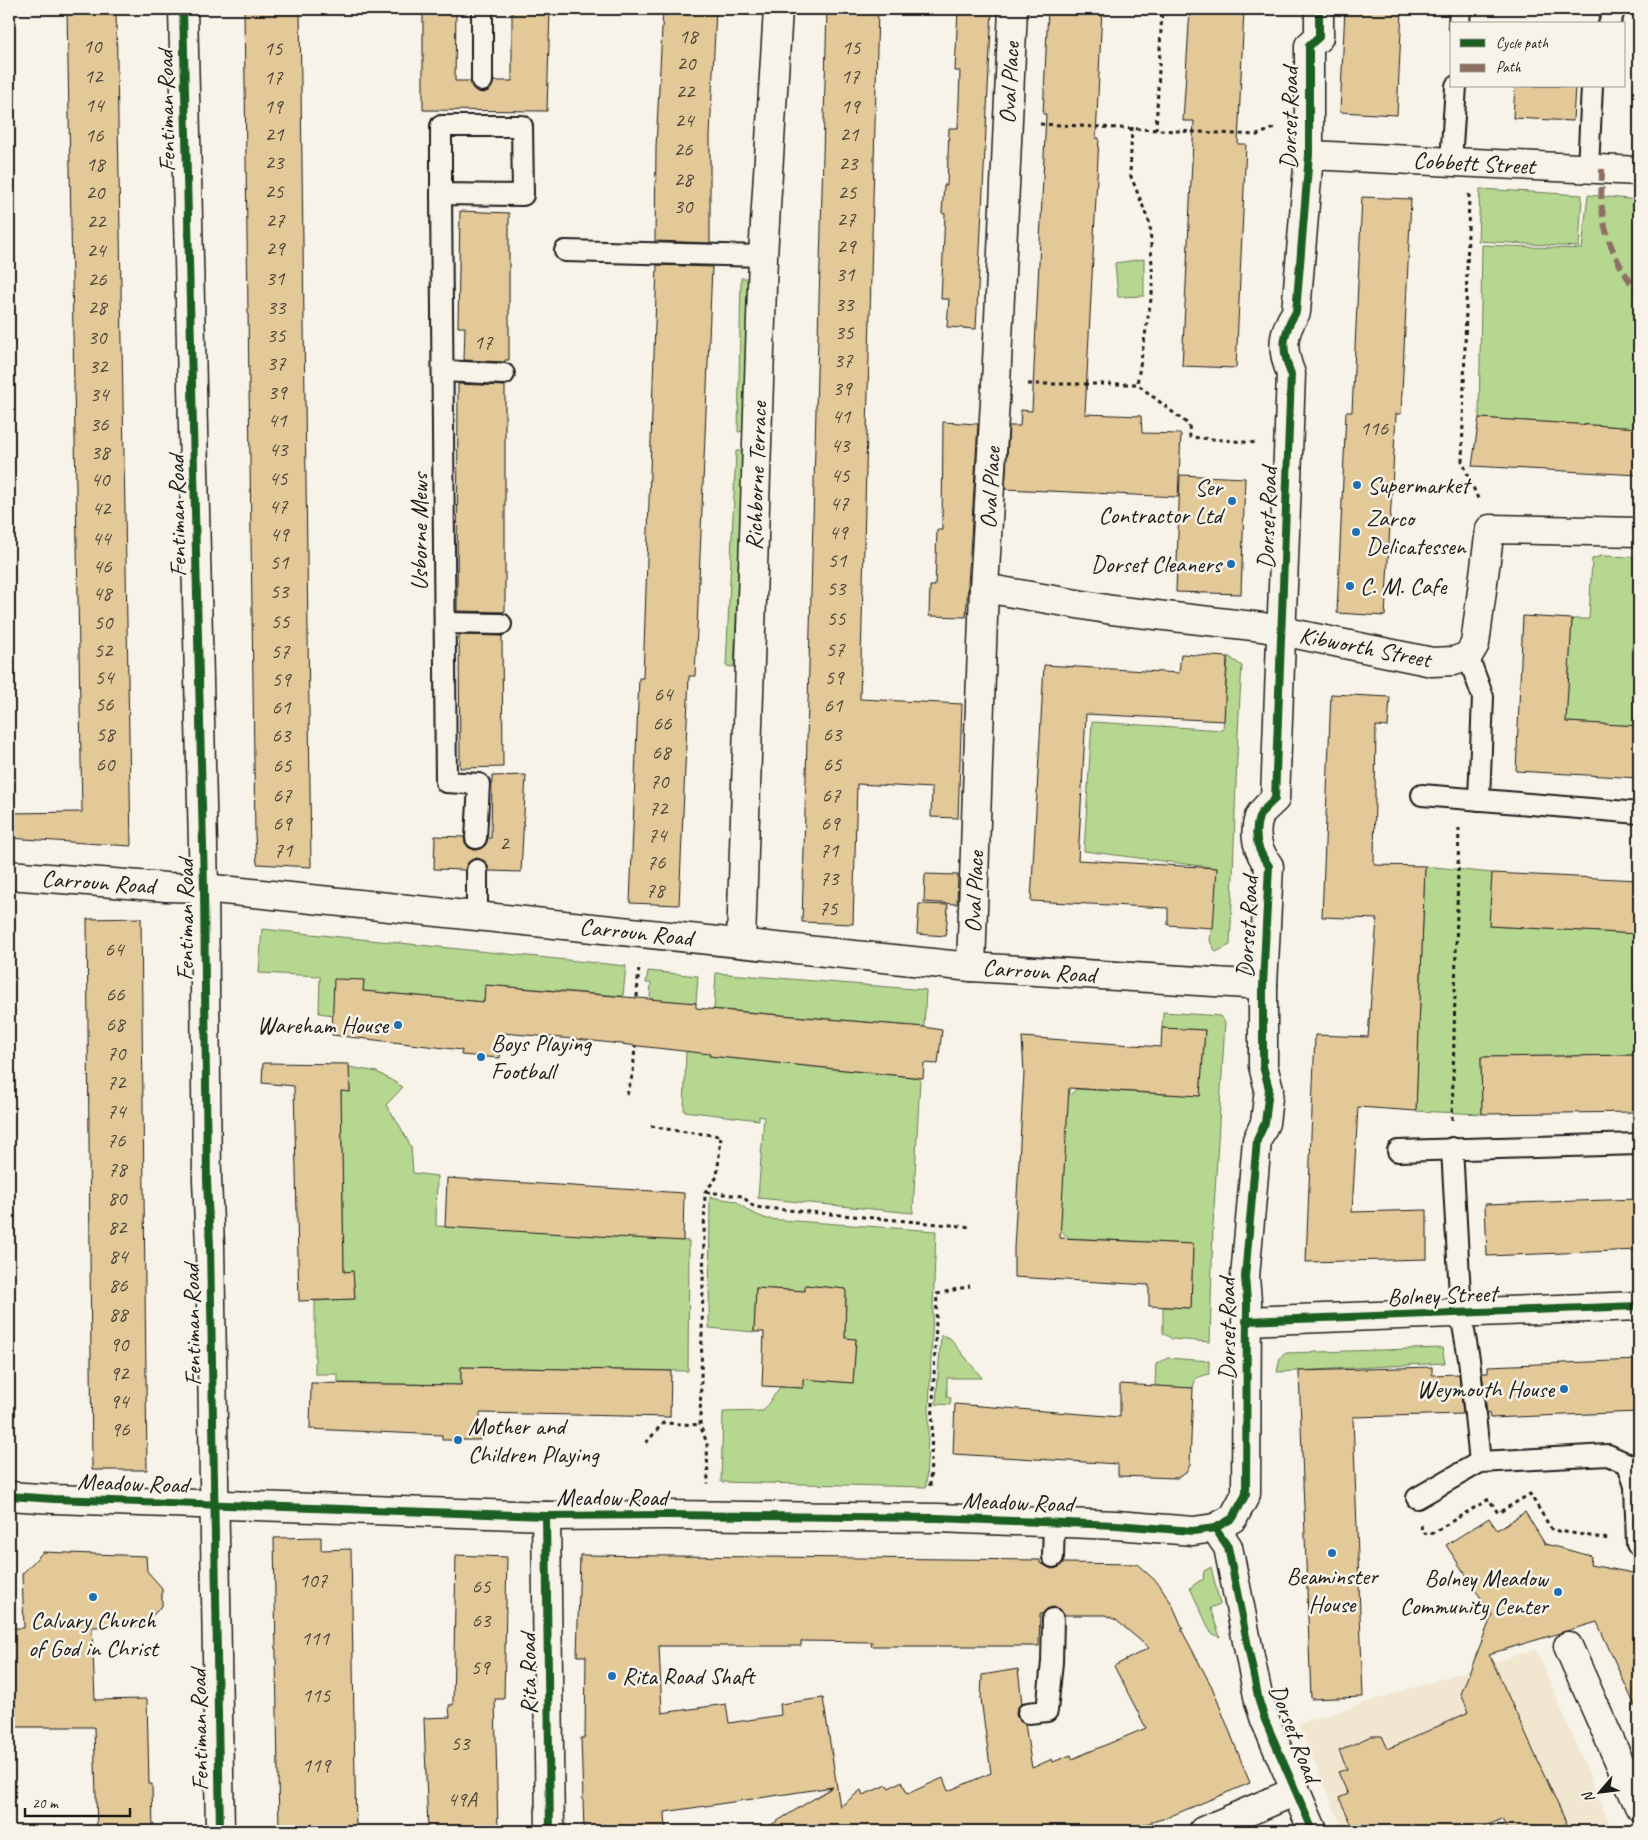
<svg xmlns="http://www.w3.org/2000/svg" width="1648" height="1840" font-family="Caveat,sans-serif">
	<rect width="100%" height="100%" fill="#f7f3e8"/>
	<filter id="ink" filterUnits="userSpaceOnUse"><feTurbulence type="fractalNoise" baseFrequency=".02" numOctaves="2"/><feDisplacementMap in="SourceGraphic" scale="10" xChannelSelector="R" yChannelSelector="G"/><feConvolveMatrix kernelMatrix="1 2 1 2 8 2 1 2 1" color-interpolation-filters="sRGB"/></filter>
	<g filter="url(#ink)">
		<path fill="#f1e6d0" d="M1536,1649l77,182h-269l-46,-107z"/>
		<g fill="#b6d790" stroke="#697a56">
			<path d="M1480,189l102,6 -3,52 -101,-6z"/>
			<path d="M1588,195l51,5v228l-160,-10 3,-173 100,4z"/>
			<path d="M1144,259v37l-26,1 -3,-34z"/>
			<path d="M741,278h7l-3,153 -7,1z"/>
			<path d="M736,451h7l-9,216 -8,-1z"/>
			<path d="M1601,556l38,1v169l-73,-4 6,-103h17l3,-60z"/>
			<path d="M1228,656l14,10c-7,93 -7,186 -12,279l-14,7 -6,-11 7,-73 -133,-17 8,-129 131,8z"/>
			<path d="M1425,866l67,7 -2,53 149,8v121l-158,2 1,57 -66,-3z"/>
			<path d="M262,929l364,37 -3,30 -137,-11 -2,17 -121,-11 1,-11 -31,35 -14,-2 1,-37 -61,-3z"/>
			<path d="M648,971l50,5 -2,27 -46,-4 1,-16h-5z"/>
			<path d="M716,973l210,17 -2,37 -210,-18z"/>
			<path d="M1163,1012l57,4 5,6 -12,204 -3,116 -38,-3 -9,-6v-26l28,1 2,-64 -124,-6 -9,-8 8,-133 8,-8 124,7 5,-66 -43,-2z"/>
			<path d="M710,1046v10l210,22 -7,135 -155,-15 6,-81 -5,-1v4l-75,-9 2,-60z"/>
			<path d="M349,1067l28,5 26,15 -17,18 14,21 11,21 2,26 24,3 -1,50 253,15 -1,130 -227,-4v18l-123,-2v-9h-23v-73l40,-2 -2,-27h-9l-3,-181 9,1z"/>
			<path d="M710,1197l26,4 14,11 17,7 169,12 -10,256 -205,-5 2,-70 40,-1 17,-24 23,1v-9l50,4 3,-44 -11,-1 1,-49 -40,-4 -1,6 -49,-3 -2,44 -45,-4z"/>
			<path d="M941,1335l9,3 32,40h-35v19l4,1 -1,7 -14,-1z"/>
			<path d="M1442,1348l3,15 -168,9 3,-14 6,-5z"/>
			<path d="M1168,1358l41,3v13l-13,4 -3,10 -38,-2 1,-22z"/>
			<path d="M1211,1567l9,37 -10,4 10,29 -9,-4 -21,-45 9,-7 4,-1 1,-9z"/>
		</g>
		<g fill="#e3c898" stroke="#1c1c1c" fill-rule="evenodd">
			<path d="M67,9h49l15,837 -122,-8v-25l73,-1z"/>
			<path d="M244,9h56l11,858 -54,-3 -2,-28z"/>
			<path d="M423,9h33l-1,72h15l2,6 5,4 5,2 6,-2 4,-5 2,-5h18v-72h38l-3,102 -124,-1z"/>
			<path d="M663,9h53l-6,127v107l-55,-2 1,-94z"/>
			<path d="M827,9h51l-18,690 102,5 -4,114 -27,-1 1,-29 -75,-4 -4,140 -51,-2z"/>
			<path d="M958,9h34l-16,320 -29,-2 2,-28h-8l4,-85 -3,-1 2,-28h3l2,-57h9l2,-57h-5z"/>
			<path d="M1048,9h54l-6,129h3l-14,276 56,2 1,17 39,1 -3,63 -173,-8 4,-63h11l1,-16 11,1 14,-297h-3z"/>
			<path d="M1190,9h54l-6,135h8l-10,224 -54,-2 12,-245h-11z"/>
			<path d="M1345,9h57l-5,106 -57,-3z"/>
			<path d="M1515,86h60l-2,35 -60,-3z"/>
			<path d="M1362,197l49,2 -10,215h-5l-11,202 -48,-3 9,-201h6z"/>
			<path d="M460,211l49,2v147h-4v2l-41,-2 1,-33h-7z"/>
			<path d="M657,265l55,2 -17,409h-6l-10,229 -49,-2 9,-225h4z"/>
			<path d="M458,384l47,2v225l-3,1 -45,-1z"/>
			<path d="M1479,418l160,10v47l-167,-9z"/>
			<path d="M943,422l35,2 -12,193 -37,-1 1,-30h5l2,-56h5z"/>
			<path d="M1180,475l65,3 -4,116 -65,-2z"/>
			<path d="M1523,616l49,3 -6,103 73,4v52l-123,-7z"/>
			<path d="M459,635l43,1 1,131 -43,1z"/>
			<path d="M1181,654l46,3 -3,64 -138,-7 -8,146 139,8 -4,60 -45,-3v-17l-137,-7 13,-236 135,8z"/>
			<path d="M1331,694l59,3 -2,30 -12,-1 -2,139 51,1 -9,245 -58,-4 -6,105 75,-2v49l-121,3 9,-227 53,2 9,-118 -55,-2z"/>
			<path d="M526,775l-5,97 -32,-1 -2,-7 -5,-4 -5,-2 -6,2 -4,5 -2,5 -31,-1 1,-33 29,1 1,6 4,5 7,2 6,-2 4,-4 2,-6h3l1,-62z"/>
			<path d="M1492,873l147,7v54l-150,-8z"/>
			<path d="M925,874l33,1 -1,29 -33,-2z"/>
			<path d="M919,904l29,1 -2,31 -29,-2z"/>
			<path d="M141,918l6,552h-55l-5,-551z"/>
			<path d="M334,979l30,1 -1,11 121,11 1,-17 211,18v5l228,19 18,3 -4,34 -14,-1 -1,15 -214,-22 1,-2 -125,-14 -82,-7 -3,25 -39,-3 1,-5 -130,-15z"/>
			<path d="M1162,1028l43,2 -5,66 -131,-8 -9,150 133,6 -2,64 -42,-2v-21l-135,-8v-29l10,-175 -2,-36 139,10z"/>
			<path d="M1639,1055v57l-157,2 -1,-57z"/>
			<path d="M263,1063l86,1 1,28 -9,-1 3,181 9,-1 2,28 -56,2 -5,-215 -32,-3z"/>
			<path d="M447,1178l237,15 -1,48 -238,-14z"/>
			<path d="M1639,1199v51l-152,6 -2,-52z"/>
			<path d="M805,1285l41,4 -1,49 11,1 -3,44 -50,-4v9l-41,-2 2,-54h-10l2,-44 49,3z"/>
			<path d="M1639,1360v52l-149,6 -1,-5h-2l-5,-40h6v-7z"/>
			<path d="M461,1367l210,4 -1,46 -190,-4v27h-38v-5l-132,-6 1,-46 150,2z"/>
			<path d="M1432,1367v8l27,-1 4,40 -110,3 10,280 -52,2 -12,-328z"/>
			<path d="M1120,1384l73,4 -3,77 -4,8 -9,5 -59,-2v-12l-165,-10 2,-50 165,13z"/>
			<path d="M1525,1512l20,32 46,12 -1,9 49,9v141l-42,-93 -108,32 81,177h-62l-6,-12 -27,12h-120l-16,-33 9,-4 -10,-22 9,-3 -8,-18 32,-15h11l6,13 81,-37 -8,-18 31,-79 -46,-70 43,-27 8,12z"/>
			<path d="M321,1537v13l30,-1 5,282h-77l-5,-293z"/>
			<path d="M43,1552l103,4 1,15 15,17v18l-20,20 -50,1 3,73 52,-1 2,85h3l1,47h-56l-3,-104h-85v-99h15l-2,-54z"/>
			<path d="M456,1555l51,2 -3,142h-9l3,132h-70l-4,-113 26,-1 -1,-12h4z"/>
			<path d="M580,1555l460,5v3l13,6 6,-2 4,-4 74,1 22,20 13,20 11,25h-2l31,58 38,96 -84,35 -46,13h-359l72,-44 -168,25 1,19h-82l-3,-93h4l1,-82h-9zM1053,1607l7,2 4,6h41l11,5 33,28 -35,18 32,62 -74,31 -1,-4 -18,7 -1,-3 -20,9 -7,-44 -6,-4 -3,-5 1,-7 5,-5 -4,-34 -36,6 -1,24 10,74 -43,18 -5,-13 -36,16 -5,-13 -13,7 -2,-3 -24,10 -2,-5 -21,17 -17,-109 -43,6 1,11 -52,8 -3,-19 -64,9 -3,-67h142v-5l71,1 -1,4h168l1,-32h2l5,-5z"/>
		</g>
		<g fill="none" stroke-linecap="round" stroke-linejoin="round">
			<defs>
				<g id="service">
					<path d="M482,9v72"/>
					<path d="M1459,24l1,-15"/>
					<path d="M1609,24l6,-15"/>
					<path d="M1451,161l5,-75"/>
					<path d="M1588,169l4,-83"/>
					<path d="M441,194l82,1 -1,-69h-81v68l5,588 33,2 -3,54"/>
					<path d="M565,251l198,5"/>
					<path d="M443,371l61,3"/>
					<path d="M445,623l56,1"/>
					<path d="M1468,656l15,41 -4,103"/>
					<path d="M1422,795l217,18"/>
					<path d="M477,870v46"/>
					<path d="M1452,1148l9,166 8,45 11,103"/>
					<path d="M1398,1151l241,-7"/>
					<path d="M1417,1498l63,-36 128,-7 20,9 7,22 2,58"/>
					<path d="M1053,1557l1,-35"/>
					<path d="M1028,1713l19,-2 5,-49 1,-43"/>
				</g>
				<g id="minor">
					<path d="M183,9l21,879 3,292 3,65 10,586"/>
					<path d="M1309,155l330,16"/>
					<path d="M984,588l128,22 150,17 170,35 22,-1 14,-5 7,-12 15,-115 149,3"/>
					<path d="M9,875l157,12 38,1 767,79 292,18"/>
					<path d="M741,943l22,-687 15,-247"/>
					<path d="M971,967l13,-379 12,-204 17,-375"/>
					<path d="M1246,1321l393,-15"/>
					<path d="M9,1496l45,3 492,17 121,-1 271,3 178,7 77,6 22,-3 18,-10 13,-24 1,-193 -2,-24 12,-137 8,-17 4,-34 -6,-23v-81l6,-119c-11,-14 -16,-31 -10,-49 2,-6 11,-13 16,-18l16,-425c-10,-25 -9,-40 5,-62l13,-157v-109l10,-9v-28"/>
					<path d="M546,1516l4,315"/>
					<path d="M1215,1528l13,19 31,154 6,19 48,111"/>
					<path d="M1568,1646l71,160"/>
					<path d="M1203,1831l93,-40"/>
				</g>
			</defs>
			<use href="#service" stroke="#1c1c1c" stroke-width="24"/>
			<use href="#minor" stroke="#1c1c1c" stroke-width="31"/>
			<g stroke="#1c1c1c" stroke-width="3" stroke-dasharray="4 4" stroke-linecap="butt">
				<path d="M1040,124l217,11 20,-8"/>
				<path d="M1132,127l-2,47 20,50 3,63 -16,97"/>
				<path d="M1156,130l6,-121"/>
				<path d="M1469,194l-7,267 17,40"/>
				<path d="M1028,384h109l52,41 1,12 66,6"/>
				<path d="M637,997l2,-32"/>
				<path d="M627,1095l6,-22 2,-27"/>
				<path d="M1452,1120l7,-293"/>
				<path d="M651,1126l27,5 43,5 -4,41 -12,15 -5,233 7,18 1,41"/>
				<path d="M706,1192l36,4 12,11 218,20"/>
				<path d="M646,1443l17,-20 37,2"/>
				<path d="M930,1486l7,-192 33,-8"/>
				<path d="M1421,1525l1,6 7,4 60,-36 9,14 32,-19 22,36 57,9"/>
			</g>
			<use href="#service" stroke="#f7f3e8" stroke-width="20"/>
			<use href="#minor" stroke="#f7f3e8" stroke-width="28"/>
			<path stroke="#8d6e63" stroke-width="6" stroke-dasharray="12 6" stroke-linecap="butt" d="M1602,169c0,15 -2,32 1,47 4,28 19,56 36,78"/>
			<defs>
				<g id="cycleway">
					<path d="M183,9l21,879 3,292 3,65 10,586"/>
					<path d="M1246,1321l393,-15"/>
					<path d="M9,1496l45,3 492,17 121,-1 271,3 178,7 77,6 22,-3 18,-10 13,-24 1,-193 -2,-24 12,-137 8,-17 4,-34 -6,-23v-81l6,-119c-11,-14 -16,-31 -10,-49 2,-6 11,-13 16,-18l16,-425c-10,-25 -9,-40 5,-62l13,-157v-109l10,-9v-28"/>
					<path d="M546,1516l4,315"/>
					<path d="M1215,1528l13,19 31,154 6,19 48,111"/>
				</g>
			</defs>
			<use href="#cycleway" stroke="#f7f3e8" stroke-width="11"/>
			<use href="#cycleway" stroke="#1b5e20" stroke-width="8"/>
		</g>
	</g>
	<g fill="#1f6fb2" stroke="#f7f3e8" stroke-width="2">
		<circle cx="1357" cy="485" r="5"/>
		<circle cx="1232" cy="501" r="5"/>
		<circle cx="1356" cy="532" r="5"/>
		<circle cx="1231" cy="564" r="5"/>
		<circle cx="1350" cy="586" r="5"/>
		<circle cx="398" cy="1025" r="5"/>
		<circle cx="481" cy="1057" r="5"/>
		<circle cx="1564" cy="1389" r="5"/>
		<circle cx="458" cy="1440" r="5"/>
		<circle cx="1332" cy="1553" r="5"/>
		<circle cx="1558" cy="1592" r="5"/>
		<circle cx="93" cy="1597" r="5"/>
		<circle cx="612" cy="1676" r="5"/>
	</g>
	<g text-anchor="middle" stroke-width="5" stroke-linejoin="round" paint-order="stroke">
		<g font-size="21" fill="#4e473b">
			<text x="688" y="43">18</text>
			<text x="92" y="53">10</text>
			<text x="851" y="54">15</text>
			<text x="273" y="55">15</text>
			<text x="686" y="70">20</text>
			<text x="93" y="83">12</text>
			<text x="850" y="83">17</text>
			<text x="273" y="84">17</text>
			<text x="685" y="98">22</text>
			<text x="94" y="112">14</text>
			<text x="273" y="113">19</text>
			<text x="850" y="113">19</text>
			<text x="684" y="127">24</text>
			<text x="274" y="141">21</text>
			<text x="849" y="141">21</text>
			<text x="94" y="142">16</text>
			<text x="683" y="156">26</text>
			<text x="274" y="169">23</text>
			<text x="848" y="170">23</text>
			<text x="95" y="171">18</text>
			<text x="683" y="186">28</text>
			<text x="274" y="198">25</text>
			<text x="95" y="199">20</text>
			<text x="847" y="199">25</text>
			<text x="683" y="213">30</text>
			<text x="846" y="226">27</text>
			<text x="275" y="227">27</text>
			<text x="96" y="228">22</text>
			<text x="846" y="253">29</text>
			<text x="275" y="255">29</text>
			<text x="96" y="257">24</text>
			<text x="845" y="281">31</text>
			<text x="275" y="285">31</text>
			<text x="97" y="286">26</text>
			<text x="844" y="311">33</text>
			<text x="97" y="314">28</text>
			<text x="276" y="314">33</text>
			<text x="844" y="339">35</text>
			<text x="276" y="342">35</text>
			<text x="97" y="344">30</text>
			<text x="483" y="349">17</text>
			<text x="843" y="367">37</text>
			<text x="276" y="370">37</text>
			<text x="98" y="373">32</text>
			<text x="842" y="395">39</text>
			<text x="277" y="399">39</text>
			<text x="99" y="401">34</text>
			<text x="841" y="423">41</text>
			<text x="277" y="427">41</text>
			<text x="99" y="431">36</text>
			<text x="1374" y="435">116</text>
			<text x="840" y="452">43</text>
			<text x="278" y="456">43</text>
			<text x="100" y="459">38</text>
			<text x="840" y="482">45</text>
			<text x="278" y="485">45</text>
			<text x="100" y="486">40</text>
			<text x="839" y="510">47</text>
			<text x="278" y="513">47</text>
			<text x="101" y="515">42</text>
			<text x="838" y="539">49</text>
			<text x="279" y="541">49</text>
			<text x="101" y="545">44</text>
			<text x="837" y="567">51</text>
			<text x="279" y="569">51</text>
			<text x="102" y="573">46</text>
			<text x="836" y="595">53</text>
			<text x="279" y="598">53</text>
			<text x="102" y="600">48</text>
			<text x="836" y="625">55</text>
			<text x="280" y="628">55</text>
			<text x="103" y="629">50</text>
			<text x="835" y="656">57</text>
			<text x="103" y="657">52</text>
			<text x="280" y="658">57</text>
			<text x="104" y="684">54</text>
			<text x="834" y="684">59</text>
			<text x="281" y="686">59</text>
			<text x="663" y="701">64</text>
			<text x="104" y="711">56</text>
			<text x="833" y="712">61</text>
			<text x="281" y="714">61</text>
			<text x="662" y="730">66</text>
			<text x="105" y="741">58</text>
			<text x="832" y="741">63</text>
			<text x="281" y="742">63</text>
			<text x="661" y="759">68</text>
			<text x="105" y="771">60</text>
			<text x="832" y="771">65</text>
			<text x="282" y="772">65</text>
			<text x="659" y="788">70</text>
			<text x="282" y="802">67</text>
			<text x="831" y="802">67</text>
			<text x="658" y="815">72</text>
			<text x="282" y="830">69</text>
			<text x="830" y="830">69</text>
			<text x="657" y="842">74</text>
			<text x="504" y="850">2</text>
			<text x="283" y="857">71</text>
			<text x="829" y="857">71</text>
			<text x="656" y="869">76</text>
			<text x="829" y="885">73</text>
			<text x="655" y="897">78</text>
			<text x="828" y="915">75</text>
			<text x="114" y="956">64</text>
			<text x="115" y="1001">66</text>
			<text x="115" y="1031">68</text>
			<text x="116" y="1060">70</text>
			<text x="116" y="1089">72</text>
			<text x="116" y="1118">74</text>
			<text x="116" y="1147">76</text>
			<text x="117" y="1176">78</text>
			<text x="117" y="1205">80</text>
			<text x="117" y="1234">82</text>
			<text x="118" y="1263">84</text>
			<text x="118" y="1292">86</text>
			<text x="118" y="1321">88</text>
			<text x="119" y="1351">90</text>
			<text x="119" y="1380">92</text>
			<text x="119" y="1408">94</text>
			<text x="120" y="1436">96</text>
			<text x="313" y="1587">107</text>
			<text x="481" y="1593">65</text>
			<text x="481" y="1627">63</text>
			<text x="315" y="1645">111</text>
			<text x="480" y="1674">59</text>
			<text x="316" y="1702">115</text>
			<text x="460" y="1750">53</text>
			<text x="316" y="1772">119</text>
			<text x="462" y="1806">49A</text>
		</g>
		<g font-size="24" fill="#1c1c1c" stroke="#f7f3e8">
			<text transform="translate(1009 83) rotate(-87)" y="8">Oval Place</text>
			<text transform="translate(166 111) rotate(-91)" y="8">Fentiman Road</text>
			<text transform="translate(1289 118) rotate(-89)" y="8">Dorset Road</text>
			<text transform="translate(1474 163) rotate(3)" y="8">Cobbett Street</text>
			<text transform="translate(756 476) rotate(-88)" y="8">Richborne Terrace</text>
			<text transform="translate(990 488) rotate(-87)" y="8">Oval Place</text>
			<text transform="translate(177 516) rotate(-91)" y="8">Fentiman Road</text>
			<text transform="translate(1267 518) rotate(-88)" y="8">Dorset Road</text>
			<text transform="translate(419 532) rotate(-90)" y="8">Usborne Mews</text>
			<text transform="translate(1365 647) rotate(11)" y="8">Kibworth Street</text>
			<text transform="translate(98 882) rotate(4)" y="8">Carroun Road</text>
			<text transform="translate(974 892) rotate(-88)" y="8">Oval Place</text>
			<text transform="translate(185 920) rotate(-90)" y="8">Fentiman Road</text>
			<text transform="translate(1247 927) rotate(-87)" y="8">Dorset Road</text>
			<text transform="translate(636 932) rotate(6)" y="8">Carroun Road</text>
			<text transform="translate(1039 971) rotate(4)" y="8">Carroun Road</text>
			<text transform="translate(1442 1295) rotate(-2)" y="8">Bolney Street</text>
			<text transform="translate(192 1325) rotate(-91)" y="8">Fentiman Road</text>
			<text transform="translate(1227 1329) rotate(-90)" y="8">Dorset Road</text>
			<text transform="translate(133 1483) rotate(2)" y="8">Meadow Road</text>
			<text x="612" y="1505">Meadow Road</text>
			<text transform="translate(1018 1502) rotate(2)" y="8">Meadow Road</text>
			<text transform="translate(528 1674) rotate(-91)" y="8">Rita Road</text>
			<text transform="translate(199 1730) rotate(-91)" y="8">Fentiman Road</text>
			<text transform="translate(1295 1733) rotate(69)" y="8">Dorset Road</text>
		</g>
		<g font-size="24" fill="#1c1c1c" stroke="#f7f3e8" text-anchor="start">
			<text x="1367" y="493">Supermarket</text>
			<text x="1222" y="495" text-anchor="end">Ser<tspan x="1222" dy="28">Contractor Ltd</tspan></text>
			<text x="1366" y="526">Zarco<tspan x="1366" dy="28">Delicatessen</tspan></text>
			<text x="1221" y="572" text-anchor="end">Dorset Cleaners</text>
			<text x="1360" y="594">C. M. Cafe</text>
			<text x="388" y="1033" text-anchor="end">Wareham House</text>
			<text x="491" y="1051">Boys Playing<tspan x="491" dy="28">Football</tspan></text>
			<text x="1554" y="1397" text-anchor="end">Weymouth House</text>
			<text x="468" y="1434">Mother and<tspan x="468" dy="28">Children Playing</tspan></text>
			<text x="1332" y="1584" text-anchor="middle">Beaminster<tspan x="1332" dy="28">House</tspan></text>
			<text x="1548" y="1586" text-anchor="end">Bolney Meadow<tspan x="1548" dy="28">Community Center</tspan></text>
			<text x="93" y="1628" text-anchor="middle">Calvary Church<tspan x="93" dy="28">of God in Christ</tspan></text>
			<text x="622" y="1684">Rita Road Shaft</text>
		</g>
	</g>
	<rect width="1648" height="1840" fill="none" stroke="#f7f3e8" stroke-width="30"/>
	<rect x="15" y="15" width="1618" height="1810" fill="none" stroke="#1c1c1c" stroke-width="2" filter="url(#ink)"/>
	<rect x="1450" y="22" width="175" height="65" fill="#f7f3e8" stroke="#9f9d96"/>
	<rect x="1460" y="39" width="25" height="8" fill="#1b5e20" stroke="#9f9d96"/>
	<text x="1496" y="48" font-size="15" fill="#1c1c1c">Cycle path</text>
	<rect x="1460" y="64" width="25" height="8" fill="#8d6e63" stroke="#9f9d96"/>
	<text x="1496" y="72" font-size="15" fill="#1c1c1c">Path</text>
	<g transform="translate(1600 1792) rotate(242)" stroke="#f7f3e8" stroke-width="4" paint-order="stroke">
	<path d="M0-4L9 19L0 12L-9 19Z" fill="#1c1c1c"/>
	<text y="-8" font-size="14" font-weight="bold" text-anchor="middle" fill="#1c1c1c">N</text>
	</g>
	<path d="M25 1808v8h105v-8" fill="none" stroke="#1c1c1c" stroke-width="2.5"/>
	<text x="32" y="1808" font-size="15" fill="#1c1c1c" stroke="#f7f3e8" stroke-width="4" paint-order="stroke">20 m</text>
</svg>
